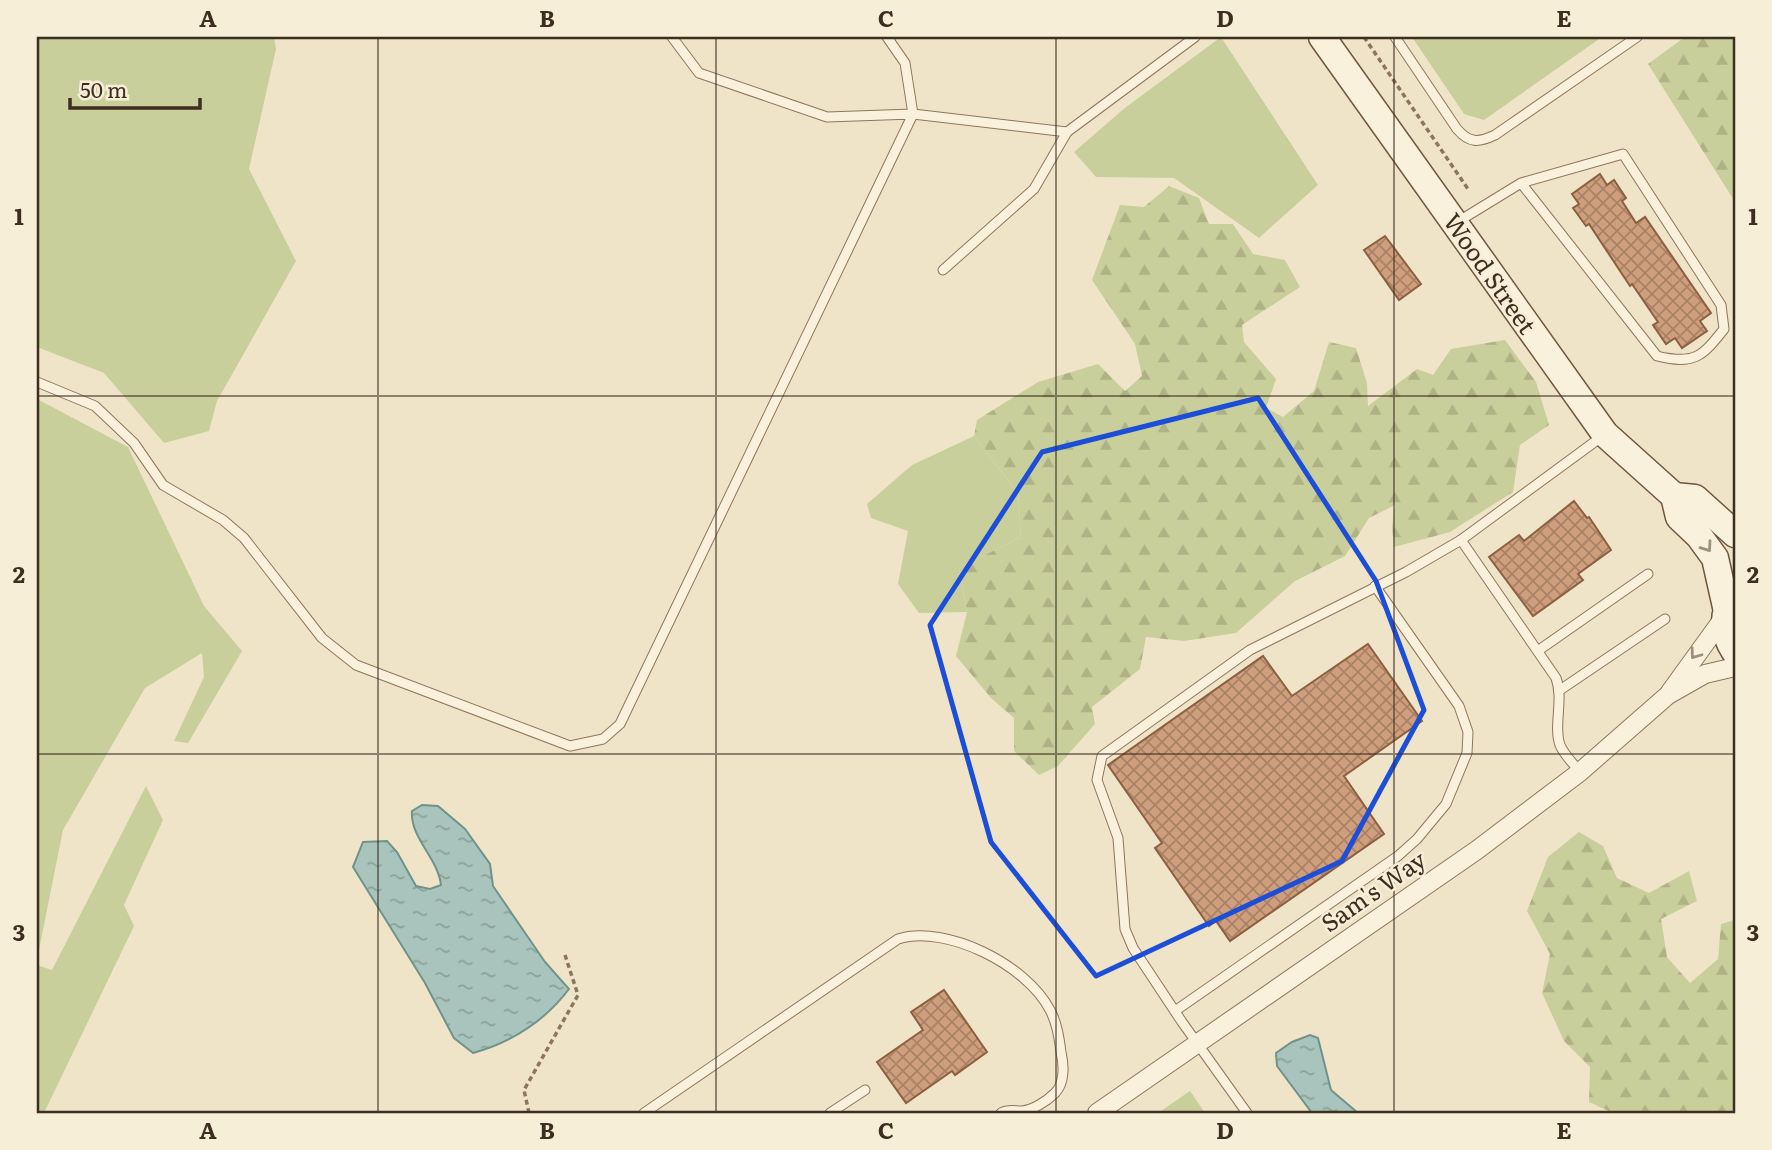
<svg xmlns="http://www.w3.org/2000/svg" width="1772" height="1150" font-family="Literata,serif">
	<defs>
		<pattern id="forest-firs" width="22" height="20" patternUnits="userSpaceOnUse" patternTransform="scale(1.75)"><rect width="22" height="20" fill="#c9cf9b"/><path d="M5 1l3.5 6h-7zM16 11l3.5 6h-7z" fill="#aeb285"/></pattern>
		<pattern id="water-ripples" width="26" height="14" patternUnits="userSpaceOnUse" patternTransform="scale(1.75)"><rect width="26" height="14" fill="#a9c4bc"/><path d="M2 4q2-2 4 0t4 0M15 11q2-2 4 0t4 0" fill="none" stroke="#8ba098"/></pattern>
		<pattern id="building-cross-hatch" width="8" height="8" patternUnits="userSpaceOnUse" patternTransform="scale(1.75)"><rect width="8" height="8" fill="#cf9f7d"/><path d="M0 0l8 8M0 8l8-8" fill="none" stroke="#a98266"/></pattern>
	</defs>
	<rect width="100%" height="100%" fill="#f0e4c8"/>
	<g fill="#c9cf9b">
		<path d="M37,37h237l2,12 -27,120 47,92 -79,140 -8,30 -45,12 -60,-70 -67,-26z"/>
		<path d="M1221,37l97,148 -59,53 -85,-60 -78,-1 -22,-25 52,-45z"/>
		<path d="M1412,37h190l-118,83 -20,-6z"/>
		<path d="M37,399l91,48 76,159 38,45 -54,92 -14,-2 30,-64 -2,-24 -57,35 -82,142 -26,130z"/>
		<path d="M974,436l44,57 3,44 -62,31 8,44 -48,1 -21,-29 10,-53 -37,-13 -4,-14 45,-39z"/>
		<path d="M146,786l17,34 -39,85 10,21 -90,187h-7v-148l15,5z"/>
		<path d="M1190,1091l15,22h-47z"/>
	</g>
	<g fill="url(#forest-firs)">
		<path d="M1685,37h50v165l-87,-138z"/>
		<path d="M1169,186l30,12 10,26h24l20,30 32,6 15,27 -58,38 2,17 32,37 -10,29 17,9 31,-26 15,-49 27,6 11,35 1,23 49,-37 16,6 18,-26 54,-9 31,42 13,43 -29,20 -7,47 -63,40 -56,15 -2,-20 3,-22 -26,13 -24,38 -50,25 -59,52 -52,8 -38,-4 -6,32 -48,38 3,17 -37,42 -19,9 -25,-24v-33l-23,-20 -35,-42 11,-44 -8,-44 62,-31 -3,-44 -44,-57 3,-16 61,-38 60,-18 27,27 17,-15 -7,-32 -43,-64 28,-75 24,2z"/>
		<path d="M1579,832l24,14 14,32 32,15 40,-22 8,30 -36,18 6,38 23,26 28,-24 3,-35 14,-4v193h-122l-24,-11 1,-35 -26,-26 -22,-48 8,-39 -23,-43 21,-54z"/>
	</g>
	<g fill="url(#water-ripples)" stroke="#6f938a" stroke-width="2">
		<path d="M422,805l16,1 27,23 25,35 3,22 52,76 24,27c-25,33 -57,53 -96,64l-19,-15 -29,-55 -72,-116 10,-25 24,-1 10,11 19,34 14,3 11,-4c-3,-27 -31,-47 -29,-74z"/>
		<path d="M1310,1035l8,3 13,52 27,23h-46l-35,-47 -1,-13 16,-11z"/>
	</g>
	<g fill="url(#building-cross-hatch)" stroke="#8d5f41" stroke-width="2">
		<path d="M1600,174l7,11 7,-5 12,18 -4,3 14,22 9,-6 66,96 -11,8 7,10 -25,17 -7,-10 -9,6 -13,-19 5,-3 -26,-38 -2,2 -41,-62 -3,2 -13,-18 6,-4 -7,-10z"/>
		<path d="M1385,236l36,48 -22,16 -35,-50z"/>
		<path d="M1574,501l13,17 2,-1 22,33 -33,24 5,6 -50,36 -44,-59 30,-22 5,6z"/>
		<path d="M1368,644l54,77 -78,55 40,58 -154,107 -14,-20 -7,5 -54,-78 7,-5 -54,-78 155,-109 29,40z"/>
		<path d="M944,990l43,62 -32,23 -3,-4 -46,32 -29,-41 46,-32 -12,-18z"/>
	</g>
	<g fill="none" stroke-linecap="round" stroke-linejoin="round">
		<defs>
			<g id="lane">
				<path d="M887,37l18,26 8,51 154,18"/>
				<path d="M1395,37l62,92c12,14 21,14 38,6l142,-98"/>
				<path d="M1459,221l62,-38 102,-29 98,151 3,24c-22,28 -30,36 -67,27l-136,-173"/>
				<path d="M943,270l91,-81 33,-57 128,-95"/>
				<path d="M37,382l58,24 39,37 29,42 60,35 21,18 78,100 34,27 214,81 33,-7 17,-15 293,-610 -86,3 -128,-44 -27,-36"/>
				<path d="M1539,650l109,-76"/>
				<path d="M1560,690l105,-71"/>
				<path d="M1580,772c-7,-9 -16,-17 -20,-27 -7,-19 4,-45 -4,-67l-95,-138 143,-105"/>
				<path d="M1175,1011l223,-155 19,-17 29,-35 21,-51 1,-21 -9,-26 -84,-120"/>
				<path d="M644,1113l254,-174c48,-15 129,26 152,71 7,13 9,27 11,42 3,13 4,31 -6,41 -8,8 -22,17 -33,18 -8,0 -14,-2 -21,2"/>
				<path d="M830,1113l35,-23"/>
				<path d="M1247,1113l-65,-91 -49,-74 -8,-19 -7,-91 -21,-58 5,-24 148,-106 156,-78 55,-32"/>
			</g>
			<g id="street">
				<path d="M1670,692l55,-76"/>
				<path d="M1097,1113l380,-263 103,-78 88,-77 37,-21 30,-7"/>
			</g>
			<g id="secondary">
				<path d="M1322,37l283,397 69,62 5,21 20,19 16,22 11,49"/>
				<path d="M1674,496l21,2 40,36"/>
				<path d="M1735,595c-14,19 -13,37 0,57"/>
			</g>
		</defs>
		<use href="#lane" stroke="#8d765c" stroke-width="11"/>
		<use href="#street" stroke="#8d765c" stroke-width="20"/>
		<use href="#secondary" stroke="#6f573f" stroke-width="29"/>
		<g stroke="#8d765c" stroke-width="3.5" stroke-dasharray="5 3.5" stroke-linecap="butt">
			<path d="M1364,37l104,152"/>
			<path d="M529,1113l-5,-23 54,-95 -13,-40"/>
		</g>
		<use href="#lane" stroke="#faf1dc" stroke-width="9"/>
		<use href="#street" stroke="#faf1dc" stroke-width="18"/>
		<use href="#secondary" stroke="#faf1dc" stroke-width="26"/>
	</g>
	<defs><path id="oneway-chevron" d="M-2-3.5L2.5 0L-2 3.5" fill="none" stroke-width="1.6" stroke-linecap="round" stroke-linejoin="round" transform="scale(1.75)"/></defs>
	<g stroke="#9c907e">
		<use href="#oneway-chevron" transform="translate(1707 547) rotate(55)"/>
		<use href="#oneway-chevron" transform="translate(1695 654) rotate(126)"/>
	</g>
	<path fill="none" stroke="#1d4ed8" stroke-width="5" stroke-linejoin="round" d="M1258,398l118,183 48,129 -82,151 -246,115 -105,-134 -61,-217 112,-173z"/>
	<path fill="none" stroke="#3d2e20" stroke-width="2" stroke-opacity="0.55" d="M378,37v1076M716,37v1076M1056,37v1076M1394,37v1076M37,396h1698M37,754h1698"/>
	<g text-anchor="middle" stroke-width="5" stroke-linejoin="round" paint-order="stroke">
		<g font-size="24" fill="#3d2e20" stroke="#f7eed8">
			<text transform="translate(1489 274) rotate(55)" y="8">Wood Street</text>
			<text transform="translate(1374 892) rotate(-35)" y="8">Sam's Way</text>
		</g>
	</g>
	<rect width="1772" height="1150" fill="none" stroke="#f7eed8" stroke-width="77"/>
	<path d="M70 98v10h130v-10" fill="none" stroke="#3d2e20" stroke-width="3.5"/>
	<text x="80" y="98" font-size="21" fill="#3d2e20" stroke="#f7eed8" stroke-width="5" paint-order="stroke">50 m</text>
	<rect x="38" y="38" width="1696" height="1074" fill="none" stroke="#3d2e20" stroke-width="2.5"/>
	<g font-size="23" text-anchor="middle" font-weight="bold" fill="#3d2e20">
		<text x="208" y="27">A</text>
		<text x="547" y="27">B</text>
		<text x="886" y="27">C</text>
		<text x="1225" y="27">D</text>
		<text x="1564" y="27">E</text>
		<text x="19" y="225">1</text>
		<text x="1753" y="225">1</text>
		<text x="19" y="583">2</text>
		<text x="1753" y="583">2</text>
		<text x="19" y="941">3</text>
		<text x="1753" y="941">3</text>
		<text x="208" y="1139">A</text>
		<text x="547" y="1139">B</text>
		<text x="886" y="1139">C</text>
		<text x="1225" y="1139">D</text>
		<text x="1564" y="1139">E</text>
	</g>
</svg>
